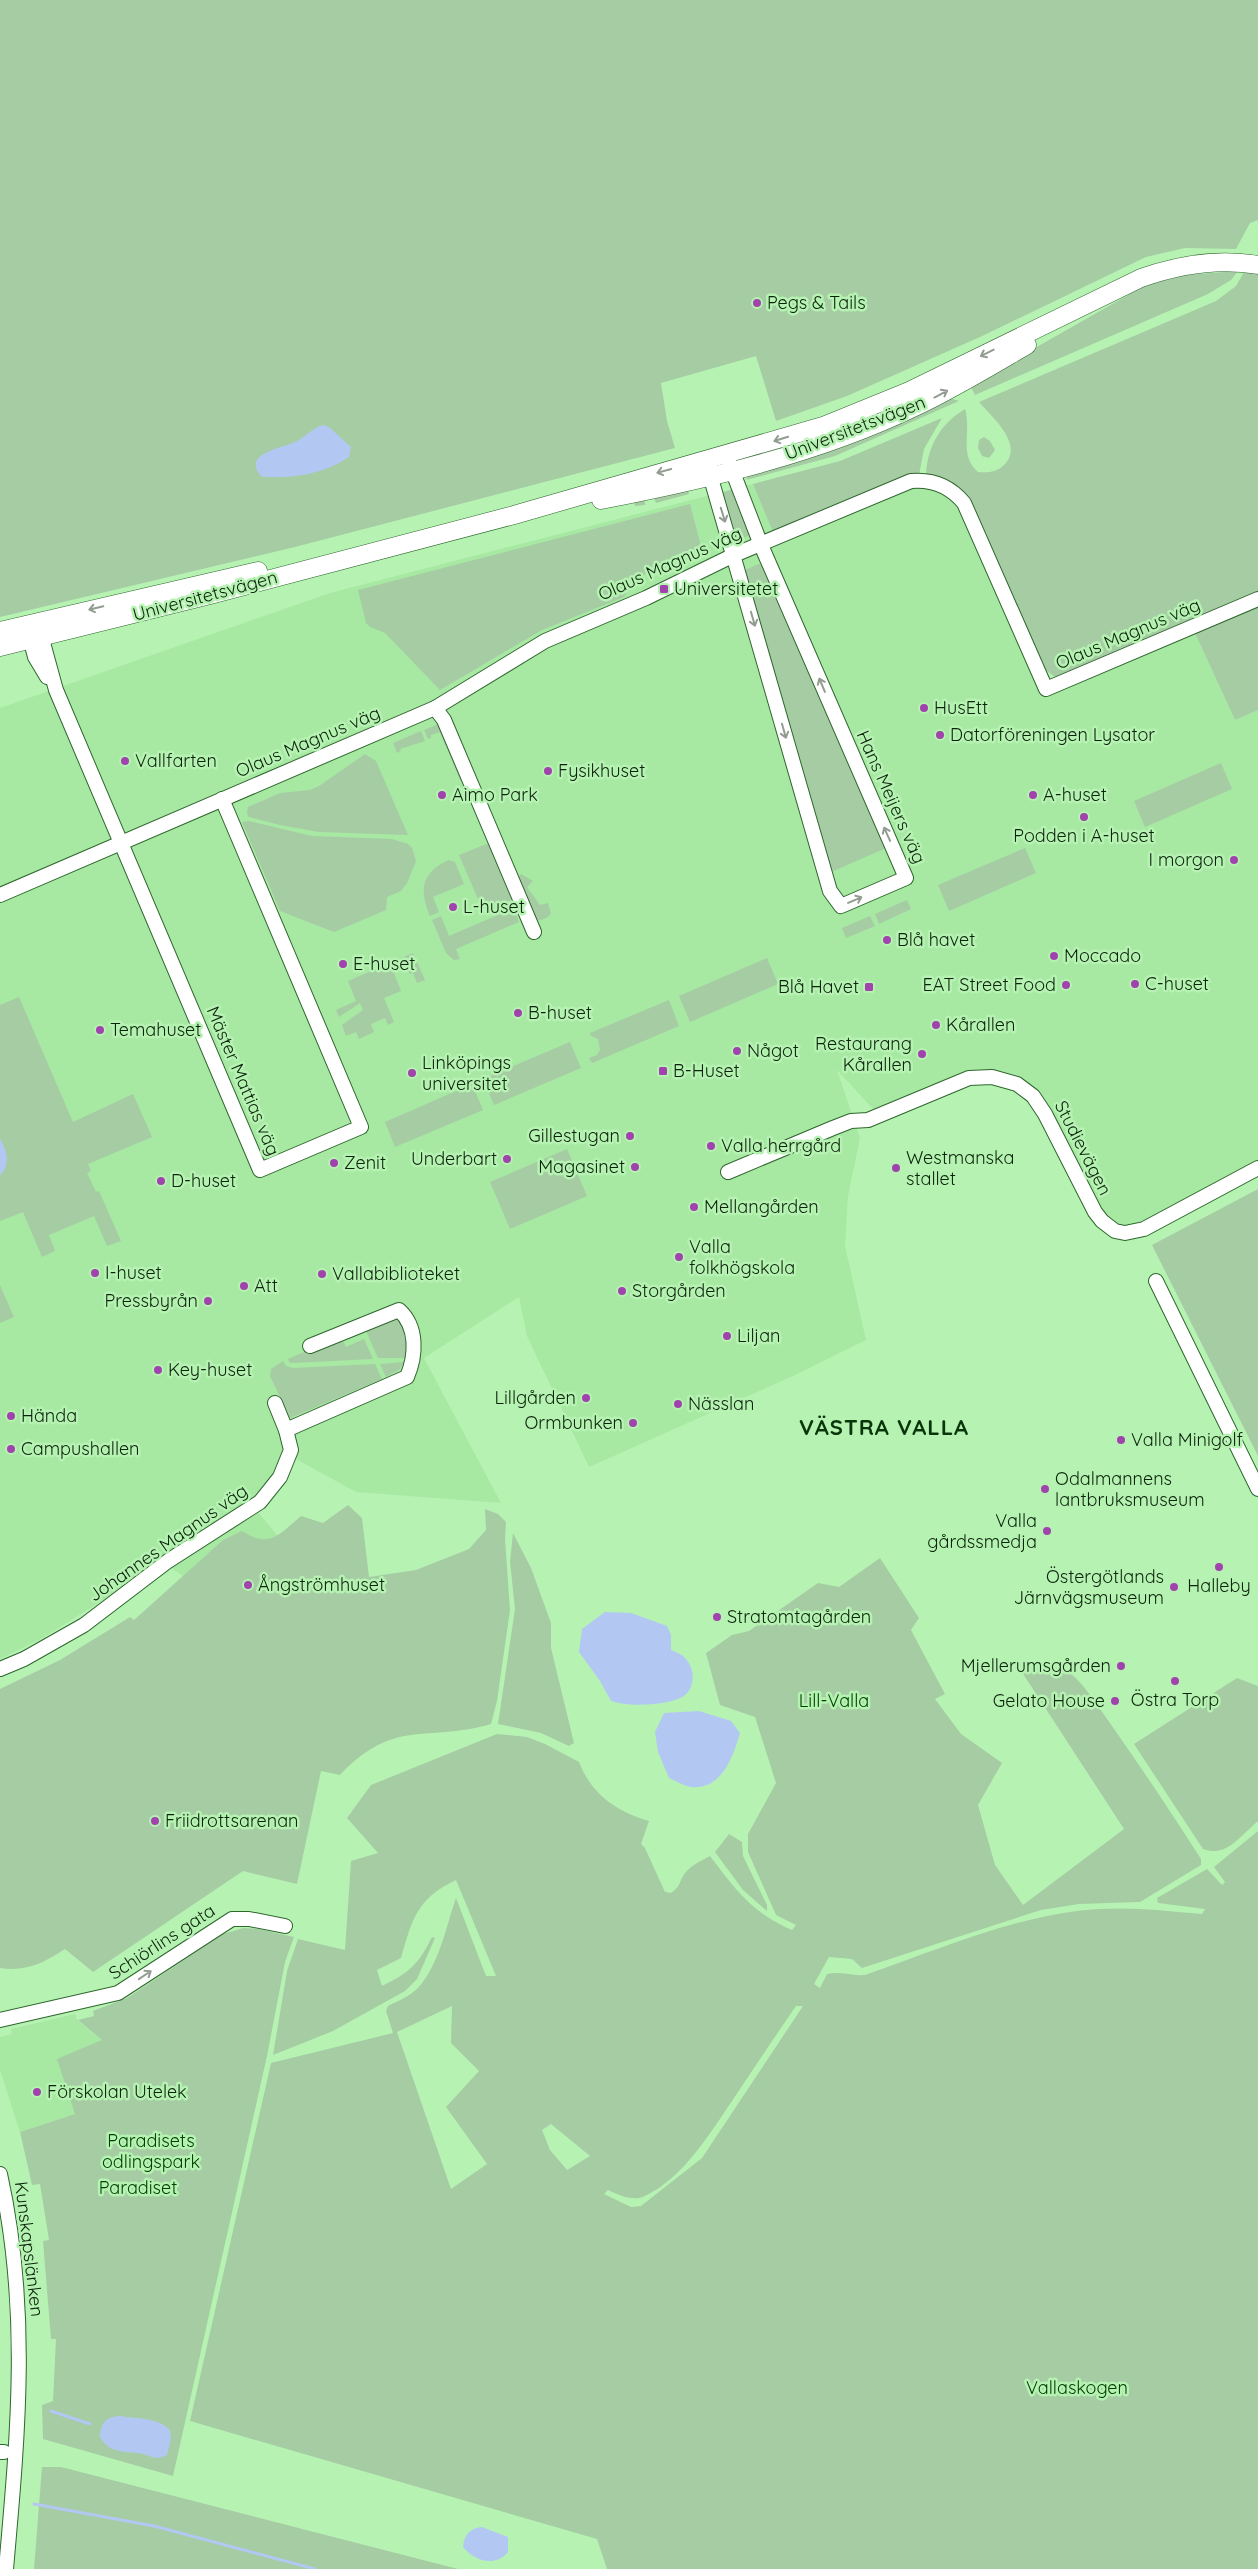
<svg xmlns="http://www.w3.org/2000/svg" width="1258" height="2569" font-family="Quicksand,sans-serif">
	<rect width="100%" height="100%" fill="#b6f3b3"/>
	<g fill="#a7e8a3">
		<path d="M753,484l25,59 133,-58 25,3 26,19 83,189 150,-63 40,87 23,-10v450l-105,58 -28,7 -11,-3 -9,-8 -12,-18 -48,-95 -19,-19 -13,-7 -26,-5 -17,1 -95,40 -38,-41 23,68 -12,58 -3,50 21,94 -73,36 -204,91 -62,-131 -8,-39 -95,61 77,145 -145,-11 -60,-33 -11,23 -27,30 41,50 -65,49 -77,-53 -49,39 -67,42 -41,20v-951l330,-115z"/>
		<path d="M75,2014l2,6 25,20 -27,74 -55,18 -20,-62v-33l12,-3 -1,-5z"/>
	</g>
	<g fill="#a6cca4" fill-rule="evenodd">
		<path d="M0,0h1258v220l-8,3 -14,26 -51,-1 -39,9 -166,80 -133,59 -71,25 -20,-65 -95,27 6,38 8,27 -380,99 -295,70z"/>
		<path d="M1238,271l-7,9 -23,14 -233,101 -5,-10 174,-99 41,-11z"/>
		<path d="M1244,272l14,2v319l-197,84h-6l-11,-8 -78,-172 -40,-22c1,-28 14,-51 39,-66 7,22 -7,46 13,63 10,1 19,0 26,-7 21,-20 -12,-48 -25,-63l237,-101 20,-15z"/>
		<path d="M946,397l13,4 -124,55 -89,24 3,-5z"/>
		<path d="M942,418l-18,31 -5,26 -146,57 -20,-48 87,-23z"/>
		<path d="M984,437l6,4 5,9 -6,8 -7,-2 -4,-8 1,-8z"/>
		<path d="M687,486l2,8 -33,9 -2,-5 -9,2v5l-10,1 -1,-4z"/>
		<path d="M733,489l16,40 -1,7 -6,3 -8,-4 -13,-42z"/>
		<path d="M690,504l12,46 -57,24 -10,7 -11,16 -82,33 -102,60 -55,-57 -15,-6 -4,-4 -8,-33z"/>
		<path d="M763,562l123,286 -57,25 -86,-302z"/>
		<path d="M1258,607v103l-23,10 -40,-87z"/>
		<path d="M439,724l24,54 -2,4 -21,-50 -9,3v3l-3,1 -4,-9z"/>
		<path d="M421,731l4,10 -25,8 1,2 -4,2 -4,-10z"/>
		<path d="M365,754l11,7 32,74 -89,-3 -39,-7 -31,-8 -2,-3 1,-7 32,-14 30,-3 9,-4z"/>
		<path d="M1221,763l11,26 -87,38 -11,-26z"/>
		<path d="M249,821l63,15 80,3 16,5 4,4 4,13 -9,22 -6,8 -14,6 -1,13 -52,22 -54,-21 -38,-89z"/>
		<path d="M489,843l24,56 -25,12 -7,-5 -22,-51z"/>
		<path d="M1025,848l11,25 -87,38 -11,-26z"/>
		<path d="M448,860l7,2 9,22 -31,13 6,15 -9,4c-11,-27 -9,-42 18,-56z"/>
		<path d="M521,874l12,7 -6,6 13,18 8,-2 3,10c-2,5 -11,9 -16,6l-18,-40z"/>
		<path d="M907,900l4,9 -32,15 -4,-10z"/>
		<path d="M514,908l5,14 -63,27 4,10 -6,1 -8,-7 -14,-33 9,-4 8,20z"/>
		<path d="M870,916l5,10 -29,12 -4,-10z"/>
		<path d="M413,953l12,27 -8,3 -4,-10 -3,1 -4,-7 -12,6 7,18 -17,7 10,24 -6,3 -3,-7 -14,6 3,8 -15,7 -3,-7 -10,4 -4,-11 21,-15 -3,-7 -21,14 -3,-7 20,-9 -8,-20z"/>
		<path d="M767,958l11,26 -88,38 -11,-26z"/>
		<path d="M19,997l54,125 60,-28 19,43 -64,27 3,7 -4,2 9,19 3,-1 22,50 -14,5 -13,-30 -45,19 6,16 -13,6 -19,-45 -23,9v-216z"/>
		<path d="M669,1000l10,26 -87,37 -3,-5 8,-3 3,-5 -2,-11 -7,-3 -1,-3z"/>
		<path d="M570,1042l11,26 -87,37 -11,-26z"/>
		<path d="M472,1084l11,26 -88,37 -10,-25z"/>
		<path d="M567,1149l20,47 -77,33 -20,-47z"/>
		<path d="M1258,1189v267l-106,-211z"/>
		<path d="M0,1285l14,32 -14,6z"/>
		<path d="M395,1317l9,5 6,36h-32l-13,-29z"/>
		<path d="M342,1339l4,8 18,-8 9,20 -81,4 -3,-1 -1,-3 30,-13z"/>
		<path d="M283,1361l3,5 7,2 82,-4 7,15 -92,39 -20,-42 1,-7z"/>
		<path d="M404,1362l-5,8 -13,7 -6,-13z"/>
		<path d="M348,1505l14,13 7,59 47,-7 53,-21 17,-19 -1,-21 13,5 8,8 -1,17 5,71 -13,91 -6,23c-65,19 -96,-7 -151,51l-19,-4 -24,113 -54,-13 -150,101 -28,-23c-21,14 -40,23 -65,19v-279l60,-29 70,-43 4,3 89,-80 19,-9c28,18 36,4 59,-15l22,7z"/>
		<path d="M513,1533l18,35 20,55v25l23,95 -5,3 -28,-13 -43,-9 17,-115 -5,-47z"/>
		<path d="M880,1558l39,60 -8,12 34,64 -10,5 26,35 41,29 -24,42 17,60 28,40 101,-76 -110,-169c17,10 46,5 55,12 17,14 30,36 43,54 31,44 60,88 89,133v6l-61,37 -61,2 -38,6 -179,58 -10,-9 -23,-2 -15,27 6,4 7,-14c13,-3 24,2 38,1 73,-25 156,-62 234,-66 34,-2 68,2 103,5l3,-5 -47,-6 -1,-5 50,-29 15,16 3,-3 -11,-15 44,-36v738h-651l-10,-30 -407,-118 81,-358 122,-30 -7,-22 2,-5c10,-5 22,-10 30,-18 21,-23 28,-61 38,-90l30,78h10l-40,-96c-39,18 -44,40 -55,78l-24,12 5,16c28,-14 36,-21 50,-49l3,1 -18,41 -12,12 -72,40 -60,24 14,-84 11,-32 47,11 6,-89 27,-8 -31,-35 24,-33 126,-51 30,3 18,7 34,18c13,33 37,49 70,59l-8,23 4,4 20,44 6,1c11,-8 7,-10 14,-20 6,-8 16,-12 25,-17 25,33 42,57 82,74l4,-5 -20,-10 -28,-63v-18l28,-51 -21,-66 -35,-12 -14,-52 26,-18 17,-4 69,-48 21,4zM452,2006l-1,37 28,28 -33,36 41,57 -36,25 -54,-157zM796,2006h7l-101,152 -61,48 -10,1 -27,-13 4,-4c11,5 25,12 37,6 40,-19 67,-66 91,-101 20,-30 40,-60 60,-89zM551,2124l39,32 -23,14 -17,-20 -8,-20z"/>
		<path d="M1237,1678l21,8v135c-18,15 -32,37 -55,28l-69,-105z"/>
		<path d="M729,1834l13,8 1,14 24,49v6l-24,-21 -28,-38z"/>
		<path d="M243,1928l15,1 36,8 -9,25 -18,94 -94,420 -130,-37 -1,-34 11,-4 3,-62h-5l-8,-98 6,-1 -9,-56 -8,1 -12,-53 55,-18 -18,-55 45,-19 -24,-20 16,-4 -1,-5 34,-13 96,-64z"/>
		<path d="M42,2467h19l397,102h-424z"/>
	</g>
	<g fill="#b2c8f2">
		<path d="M323,425l6,2 22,20 -2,10c-27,18 -55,21 -87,20 -23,-24 23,-29 35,-36 9,-5 16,-13 26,-16z"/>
		<path d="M0,1139c7,11 11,26 0,36z"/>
		<path d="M605,1612l26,1 36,13 4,9v15c4,2 11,4 14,8 10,10 11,29 -1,38 -15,10 -57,11 -73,5l-11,-20 -21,-29 3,-23z"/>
		<path d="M699,1711l32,10 9,12c-7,24 -18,57 -49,54 -7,-1 -15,-6 -22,-9l-11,-26 -3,-20 9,-19z"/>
		<path d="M120,2416c16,3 38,1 50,14l1,9 -4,16c-13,7 -17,-1 -30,-2 -14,-2 -28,0 -37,-16 1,-14 5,-20 20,-21z"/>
		<path d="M482,2527l26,10v15c-12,15 -33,10 -45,-5 1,-12 7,-19 19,-20z"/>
	</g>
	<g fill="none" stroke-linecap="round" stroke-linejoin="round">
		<g stroke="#b2c8f2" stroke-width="3">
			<path d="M51,2411l39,13"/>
			<path d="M34,2504l120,22 161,43"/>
		</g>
		<defs>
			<g id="minor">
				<path d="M708,468l122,423 11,15 65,-28 -145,-333 -32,-83"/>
				<path d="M39,628l17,62 204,480 101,-43 -139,-328"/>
				<path d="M28,630l7,27 12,20"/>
				<path d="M435,708l9,12 90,212"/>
				<path d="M0,895l435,-187 110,-67 101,-43 88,-43 177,-74c22,-2 39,5 53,22l82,186 212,-90"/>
				<path d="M728,1172l105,-44 18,-7 17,-1 101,-42 23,-1 25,7 16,12 12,18 50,98 7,9 13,10 10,2 19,-4 114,-61"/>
				<path d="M1156,1281l102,208"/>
				<path d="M286,1430l121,-53c9,-21 11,-50 -8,-67l-89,36"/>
				<path d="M0,1669l24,-10 60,-34 84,-64 92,-59 20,-25 11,-27 -5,-20 -11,-27"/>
				<path d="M0,2020l118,-27 114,-74h17l36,7"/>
				<path d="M0,2174c30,135 18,260 6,395"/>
				<path d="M0,2452h4"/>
			</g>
			<g id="major">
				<path d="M601,500c107,-21 217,-46 316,-94 38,-18 74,-40 110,-61"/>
				<path d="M0,631l258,-60"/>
				<path d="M0,647l210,-52 304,-80 309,-89 86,-35 232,-113c37,-13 77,-20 117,-13"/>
			</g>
		</defs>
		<use href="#minor" stroke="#2e662d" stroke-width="16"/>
		<use href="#major" stroke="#2e662d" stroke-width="19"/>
		<use href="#minor" stroke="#fff" stroke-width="14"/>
		<use href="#major" stroke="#fff" stroke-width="18"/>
	</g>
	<defs><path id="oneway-shaft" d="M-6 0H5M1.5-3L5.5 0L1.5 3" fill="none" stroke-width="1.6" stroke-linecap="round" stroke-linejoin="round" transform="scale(1.25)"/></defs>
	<g stroke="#929c91">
		<use href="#oneway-shaft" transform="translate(987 353) rotate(153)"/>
		<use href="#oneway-shaft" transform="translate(941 394) rotate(-28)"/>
		<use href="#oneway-shaft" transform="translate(781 439) rotate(163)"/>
		<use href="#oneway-shaft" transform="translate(664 471) rotate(165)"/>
		<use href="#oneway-shaft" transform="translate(723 515) rotate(73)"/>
		<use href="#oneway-shaft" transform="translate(96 608) rotate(167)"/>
		<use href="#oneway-shaft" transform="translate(753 619) rotate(74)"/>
		<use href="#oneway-shaft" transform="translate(822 685) rotate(-113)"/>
		<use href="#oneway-shaft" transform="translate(784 731) rotate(74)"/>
		<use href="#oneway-shaft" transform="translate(887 834) rotate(-114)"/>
		<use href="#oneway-shaft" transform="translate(855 900) rotate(-23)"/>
		<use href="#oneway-shaft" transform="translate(145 1975) rotate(-34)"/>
	</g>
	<g fill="#a143ac" stroke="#b6f3b3" stroke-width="2">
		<circle cx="757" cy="303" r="5"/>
		<rect x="659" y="584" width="10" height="10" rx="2.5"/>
		<circle cx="924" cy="708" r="5"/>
		<circle cx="940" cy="735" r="5"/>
		<circle cx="125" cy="761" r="5"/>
		<circle cx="548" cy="771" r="5"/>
		<circle cx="442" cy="795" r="5"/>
		<circle cx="1033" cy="795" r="5"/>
		<circle cx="1084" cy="817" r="5"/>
		<circle cx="1234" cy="860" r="5"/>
		<circle cx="453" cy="907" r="5"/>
		<circle cx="887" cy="940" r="5"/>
		<circle cx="1054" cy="956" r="5"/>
		<circle cx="343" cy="964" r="5"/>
		<circle cx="1135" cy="984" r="5"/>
		<circle cx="1066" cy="985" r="5"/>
		<rect x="864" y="982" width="10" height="10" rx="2.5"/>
		<circle cx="518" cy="1013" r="5"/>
		<circle cx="936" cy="1025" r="5"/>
		<circle cx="100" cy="1030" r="5"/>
		<circle cx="737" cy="1051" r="5"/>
		<circle cx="922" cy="1054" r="5"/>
		<rect x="658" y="1066" width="10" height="10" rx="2.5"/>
		<circle cx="412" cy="1073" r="5"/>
		<circle cx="630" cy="1136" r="5"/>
		<circle cx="711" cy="1146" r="5"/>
		<circle cx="507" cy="1159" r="5"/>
		<circle cx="334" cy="1163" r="5"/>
		<circle cx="635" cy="1167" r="5"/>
		<circle cx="896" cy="1168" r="5"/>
		<circle cx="161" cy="1181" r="5"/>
		<circle cx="694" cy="1207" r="5"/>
		<circle cx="679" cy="1257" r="5"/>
		<circle cx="95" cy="1273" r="5"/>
		<circle cx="322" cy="1274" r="5"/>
		<circle cx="244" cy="1286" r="5"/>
		<circle cx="622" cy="1291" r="5"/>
		<circle cx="208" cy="1301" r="5"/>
		<circle cx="727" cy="1336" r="5"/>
		<circle cx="158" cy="1370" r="5"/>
		<circle cx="586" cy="1398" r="5"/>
		<circle cx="678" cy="1404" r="5"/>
		<circle cx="11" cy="1416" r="5"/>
		<circle cx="633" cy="1423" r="5"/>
		<circle cx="1121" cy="1440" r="5"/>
		<circle cx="11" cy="1449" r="5"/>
		<circle cx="1045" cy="1489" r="5"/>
		<circle cx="1047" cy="1531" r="5"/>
		<circle cx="1219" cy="1567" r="5"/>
		<circle cx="248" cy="1585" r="5"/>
		<circle cx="1174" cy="1587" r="5"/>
		<circle cx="717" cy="1617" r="5"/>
		<circle cx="1121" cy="1666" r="5"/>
		<circle cx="1175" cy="1681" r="5"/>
		<circle cx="1115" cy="1701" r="5"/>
		<circle cx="155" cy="1821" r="5"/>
		<circle cx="37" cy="2092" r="5"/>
	</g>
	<g text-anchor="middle" stroke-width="5" stroke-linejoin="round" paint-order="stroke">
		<g font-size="18" fill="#0c230b" stroke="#b6f3b3" text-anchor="start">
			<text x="767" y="309">Pegs &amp; Tails</text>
			<text x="674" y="595">Universitetet</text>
			<text x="934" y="714">HusEtt</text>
			<text x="950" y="741">Datorföreningen Lysator</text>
			<text x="135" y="767">Vallfarten</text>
			<text x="558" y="777">Fysikhuset</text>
			<text x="452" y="801">Aimo Park</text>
			<text x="1043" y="801">A-huset</text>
			<text x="1084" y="842" text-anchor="middle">Podden i A-huset</text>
			<text x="1224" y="866" text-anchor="end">I morgon</text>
			<text x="463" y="913">L-huset</text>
			<text x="897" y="946">Blå havet</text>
			<text x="1064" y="962">Moccado</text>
			<text x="353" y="970">E-huset</text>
			<text x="1145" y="990">C-huset</text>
			<text x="1056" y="991" text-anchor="end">EAT Street Food</text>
			<text x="859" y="993" text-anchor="end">Blå Havet</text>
			<text x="528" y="1019">B-huset</text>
			<text x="946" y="1031">Kårallen</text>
			<text x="110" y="1036">Temahuset</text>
			<text x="912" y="1050" text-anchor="end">Restaurang<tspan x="912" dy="21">Kårallen</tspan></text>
			<text x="747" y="1057">Något</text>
			<text x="422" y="1069">Linköpings<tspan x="422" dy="21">universitet</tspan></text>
			<text x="673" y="1077">B-Huset</text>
			<text x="620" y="1142" text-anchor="end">Gillestugan</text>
			<text x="721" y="1152">Valla herrgård</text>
			<text x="906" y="1164">Westmanska<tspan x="906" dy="21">stallet</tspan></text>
			<text x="497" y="1165" text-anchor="end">Underbart</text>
			<text x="344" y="1169">Zenit</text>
			<text x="625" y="1173" text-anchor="end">Magasinet</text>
			<text x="171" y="1187">D-huset</text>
			<text x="704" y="1213">Mellangården</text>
			<text x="689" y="1253">Valla<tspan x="689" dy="21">folkhögskola</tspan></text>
			<text x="105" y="1279">I-huset</text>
			<text x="332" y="1280">Vallabiblioteket</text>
			<text x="254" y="1292">Att</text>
			<text x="632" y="1297">Storgården</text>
			<text x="198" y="1307" text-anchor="end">Pressbyrån</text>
			<text x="737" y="1342">Liljan</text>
			<text x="168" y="1376">Key-huset</text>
			<text x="576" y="1404" text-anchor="end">Lillgården</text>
			<text x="688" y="1410">Nässlan</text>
			<text x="21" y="1422">Hända</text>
			<text x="623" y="1429" text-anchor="end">Ormbunken</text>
			<text x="1131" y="1446">Valla Minigolf</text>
			<text x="21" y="1455">Campushallen</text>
			<text x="1055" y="1485">Odalmannens<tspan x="1055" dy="21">lantbruksmuseum</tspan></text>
			<text x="1037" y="1527" text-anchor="end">Valla<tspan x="1037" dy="21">gårdssmedja</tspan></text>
			<text x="1164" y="1583" text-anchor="end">Östergötlands<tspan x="1164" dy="21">Järnvägsmuseum</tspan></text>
			<text x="258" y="1591">Ångströmhuset</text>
			<text x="1219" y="1592" text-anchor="middle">Halleby</text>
			<text x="727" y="1623">Stratomtagården</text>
			<text x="1111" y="1672" text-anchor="end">Mjellerumsgården</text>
			<text x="1175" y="1706" text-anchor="middle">Östra Torp</text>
			<text x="1105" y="1707" text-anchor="end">Gelato House</text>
			<text x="165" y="1827">Friidrottsarenan</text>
			<text x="47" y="2098">Förskolan Utelek</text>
		</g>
		<g font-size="18" fill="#0c230b" stroke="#b6f3b3">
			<text transform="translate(855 428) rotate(-21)" y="6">Universitetsvägen</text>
			<text transform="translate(670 564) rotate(-24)" y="6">Olaus Magnus väg</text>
			<text transform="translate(205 596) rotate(-15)" y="6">Universitetsvägen</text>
			<text transform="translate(1128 634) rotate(-23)" y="6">Olaus Magnus väg</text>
			<text transform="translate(308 742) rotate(-23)" y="6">Olaus Magnus väg</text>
			<text transform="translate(891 797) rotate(66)" y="6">Hans Meijers väg</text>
			<text transform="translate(243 1081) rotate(67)" y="6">Mäster Mattias väg</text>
			<text transform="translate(1083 1148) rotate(63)" y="6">Studievägen</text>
			<text transform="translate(168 1543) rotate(-35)" y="6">Johannes Magnus väg</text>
			<text transform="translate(162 1942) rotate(-33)" y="6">Schiörlins gata</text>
			<text transform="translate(29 2249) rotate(83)" y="6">Kunskapslänken</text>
		</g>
		<g font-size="18" fill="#004102" stroke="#b6f3b3">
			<text x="834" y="1707">Lill-Valla</text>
			<text x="151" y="2147">Paradisets<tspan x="151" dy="21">odlingspark</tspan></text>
			<text x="138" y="2194">Paradiset</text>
			<text x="1077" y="2394">Vallaskogen</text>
		</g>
		<g font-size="22" font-weight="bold" letter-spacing="1" fill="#09350a" stroke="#b6f3b3">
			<text x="884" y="1435">VÄSTRA VALLA</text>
		</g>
	</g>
</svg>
